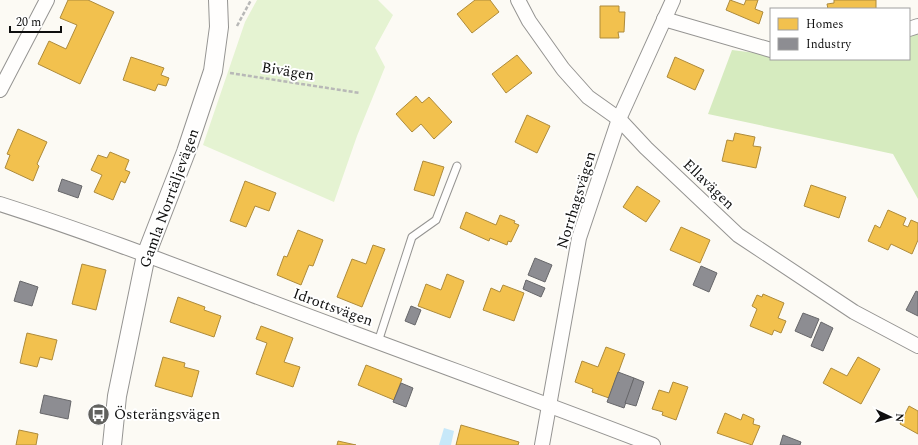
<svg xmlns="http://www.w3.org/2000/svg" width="918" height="445" font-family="Spectral,serif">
	<rect width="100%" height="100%" fill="#fcfaf4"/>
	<path fill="#e5f3d2" d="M257,0h121l15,15 -18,33 10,19 -28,69 -23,66 -131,-57 42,-123z"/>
	<path fill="#d6ebbf" d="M918,31v168l-25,-45 -185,-40 24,-64 39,5v4h138v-25z"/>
	<path fill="#c7e8f9" d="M444,428l10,3 -3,14h-12z"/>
	<g fill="#f2c14e" stroke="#ae8b3b">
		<path d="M68,0h20l26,12 -34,72 -42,-20 11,-23 17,8 11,-24 -17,-7z"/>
		<path d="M475,0h15l9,12 -27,21 -15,-19z"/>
		<path d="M730,0l14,5 2,-5h12l-3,9 8,3 -4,12 -33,-14z"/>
		<path d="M834,0h42v9h-48l-1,-5 7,-1z"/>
		<path d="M600,6h19v6h6l-1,20h-6l1,6h-19z"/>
		<path d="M517,55l15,18 -26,20 -14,-19z"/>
		<path d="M131,57l33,11 -3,7 8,3 -3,8 -8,-2 -3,7 -32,-11z"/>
		<path d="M675,57l29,13 -9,20 -28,-13z"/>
		<path d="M416,96l6,7 7,-6 23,25 -18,17 -13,-15 -9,8 -16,-18z"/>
		<path d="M527,115l23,11 -13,27 -22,-11z"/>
		<path d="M18,129l29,13 -10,22 2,2 -6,15 -28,-13 5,-13 -3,-1z"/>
		<path d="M735,133l20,4 -2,9 8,1 -5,21 -34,-7 5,-21 6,1z"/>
		<path d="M110,152l19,8 -4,10 5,2 -5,11 -4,-2 -8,19 -19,-8 8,-17 -11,-5 7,-15 9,3z"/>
		<path d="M423,161l21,6 -10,29 -20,-6z"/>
		<path d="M245,181l31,12 -7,18 -14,-5 -9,21 -16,-6z"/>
		<path d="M811,185l35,12 -7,21 -35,-12z"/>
		<path d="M637,186l23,15 -14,21 -23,-15z"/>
		<path d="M888,210l18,8 -3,7 5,2 3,-7 7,3v17l-6,14 -21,-10 -3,6 -20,-9 7,-16 5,3z"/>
		<path d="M466,212l30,13 4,-10 15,6 -1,2 5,2 -8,17 -3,-1 -1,4 -17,-7 -1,3 -29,-13z"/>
		<path d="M681,227l29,13 -10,23 -30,-13z"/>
		<path d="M298,230l25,10 -10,26 -4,-1 -8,20 -24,-10 7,-19 3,1z"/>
		<path d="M373,245l12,4 -23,58 -25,-10 15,-38 14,5z"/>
		<path d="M82,264l24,6 -10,40 -24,-6z"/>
		<path d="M447,274l17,7 -14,37 -32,-12 8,-22 15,6z"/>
		<path d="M503,285l21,8 -10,28 -31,-11 8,-22 9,4z"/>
		<path d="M763,294l21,9 -6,15 8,3 -5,12 -7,-3 -2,5 -22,-9 7,-17 -5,-3 5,-11 5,2z"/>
		<path d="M178,297l27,10 -1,3 17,6 -7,21 -44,-15z"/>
		<path d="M261,326l32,12 -9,24 16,5 -7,20 -37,-13 11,-31 -11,-4z"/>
		<path d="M27,333l30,7 -5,20 -12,-3 -3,10 -17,-4z"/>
		<path d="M606,347l19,7 -16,44 -17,-6 1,-3 -18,-7 7,-21 16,6z"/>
		<path d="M163,357l22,6 -1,4 15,4 -7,26 -37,-11z"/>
		<path d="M858,357l22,12 -19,35 -38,-21 8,-15 16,8z"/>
		<path d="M366,365l36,14 -8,21 -36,-15z"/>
		<path d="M673,382l15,5 -12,33 -14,-5 1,-3 -11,-3 7,-19 10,3z"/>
		<path d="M909,406l9,5v23l-18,-10z"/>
		<path d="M725,413l16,7 2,-6 11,5 -1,5 7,2 -8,19 -35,-12z"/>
		<path d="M461,425l58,17 -1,3h-62z"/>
		<path d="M19,430l19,4 -2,11h-20z"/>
		<path d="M338,441l18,4h-19z"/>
	</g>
	<g fill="#8d8d92" stroke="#67676a">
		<path d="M62,179l20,7 -4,12 -20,-7z"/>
		<path d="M535,258l17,7 -7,17 -17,-7z"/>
		<path d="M701,266l16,7 -8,19 -16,-7z"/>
		<path d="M526,280l19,8 -4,9 -18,-8z"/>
		<path d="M20,281l18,6 -6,19 -18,-5z"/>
		<path d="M916,291l2,1v24l-12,-6z"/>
		<path d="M411,306l10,4 -6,15 -10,-4z"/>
		<path d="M803,313l16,6 -8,19 -16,-7z"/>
		<path d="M821,322l12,6 -10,23 -12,-5z"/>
		<path d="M618,372l16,6 -10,30 -17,-6z"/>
		<path d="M634,378l10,4 -8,24 -11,-3z"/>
		<path d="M401,383l12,5 -7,19 -13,-5z"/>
		<path d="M44,395l27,6 -3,18 -28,-6z"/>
		<path d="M783,435l18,7 -1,3h-20z"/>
	</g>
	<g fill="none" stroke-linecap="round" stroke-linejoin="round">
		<defs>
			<path id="service" d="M378,342l34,-105 24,-17 21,-54"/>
			<g id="minor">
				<path d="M518,0l11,21 34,48 25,28 31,22 27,29 92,87 116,77 64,34"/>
				<path d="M664,19l107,31"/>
				<path d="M909,29l9,-3"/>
				<path d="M0,90l47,-90"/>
				<path d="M0,204c113,36 224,81 335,122 106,40 213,78 318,119"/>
				<path d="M542,445l37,-207 40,-119 54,-119"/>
			</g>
			<path id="tertiary" d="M112,445l5,-49 29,-141 40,-103 27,-81 6,-44 -1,-27"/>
		</defs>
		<use href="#service" stroke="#959492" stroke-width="9"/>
		<use href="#minor" stroke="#959492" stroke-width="16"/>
		<use href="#tertiary" stroke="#959492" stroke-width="20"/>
		<g stroke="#b8b8b7" stroke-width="2.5" stroke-dasharray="4 2" stroke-linecap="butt">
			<path d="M237,26l14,-26"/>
			<path d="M230,73l130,20"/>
		</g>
		<use href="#service" stroke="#fffefd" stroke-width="7"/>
		<use href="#minor" stroke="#fffefd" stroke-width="14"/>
		<use href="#tertiary" stroke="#fffefd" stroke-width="18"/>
	</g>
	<defs>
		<symbol id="bus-disc" viewBox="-11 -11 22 22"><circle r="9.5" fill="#61615e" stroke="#fff"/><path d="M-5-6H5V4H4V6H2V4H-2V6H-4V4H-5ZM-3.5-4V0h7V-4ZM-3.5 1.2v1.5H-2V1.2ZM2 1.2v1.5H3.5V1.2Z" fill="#fff"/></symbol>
	</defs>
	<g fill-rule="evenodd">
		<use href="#bus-disc" x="86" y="402" width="25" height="25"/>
	</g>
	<g text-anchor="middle" stroke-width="4" stroke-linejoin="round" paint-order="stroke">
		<g font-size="15" fill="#0e0e0e" stroke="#fff">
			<text transform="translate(288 71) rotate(9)" y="5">Bivägen</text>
			<text transform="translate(709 184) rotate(44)" y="5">Ellavägen</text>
			<text transform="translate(169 198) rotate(-70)" y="5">Gamla Norrtäljevägen</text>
			<text transform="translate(576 200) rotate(-73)" y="5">Norrhagsvägen</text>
			<text transform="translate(333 307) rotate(20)" y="5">Idrottsvägen</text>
		</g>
		<g font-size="15" fill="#0e0e0e" stroke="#fff" text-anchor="start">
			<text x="114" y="419">Österängsvägen</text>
		</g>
	</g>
	<rect x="770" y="8" width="140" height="52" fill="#ffffff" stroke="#9f9f9f"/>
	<rect x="778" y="18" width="20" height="12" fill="#f2c14e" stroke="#9f9f9f"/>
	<text x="806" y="28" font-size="12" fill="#0e0e0e">Homes</text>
	<rect x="778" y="38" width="20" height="12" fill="#8d8d92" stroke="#9f9f9f"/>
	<text x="806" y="48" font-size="12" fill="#0e0e0e">Industry</text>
	<g transform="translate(890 417) rotate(94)" stroke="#ffffff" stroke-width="3" paint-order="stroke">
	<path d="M0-3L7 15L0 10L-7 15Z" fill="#0e0e0e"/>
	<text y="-6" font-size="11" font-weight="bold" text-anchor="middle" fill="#0e0e0e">N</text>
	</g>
	<path d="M10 26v6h51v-6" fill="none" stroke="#0e0e0e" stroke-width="2"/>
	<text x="16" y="26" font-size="12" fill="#0e0e0e" stroke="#ffffff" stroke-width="3" paint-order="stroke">20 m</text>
</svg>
